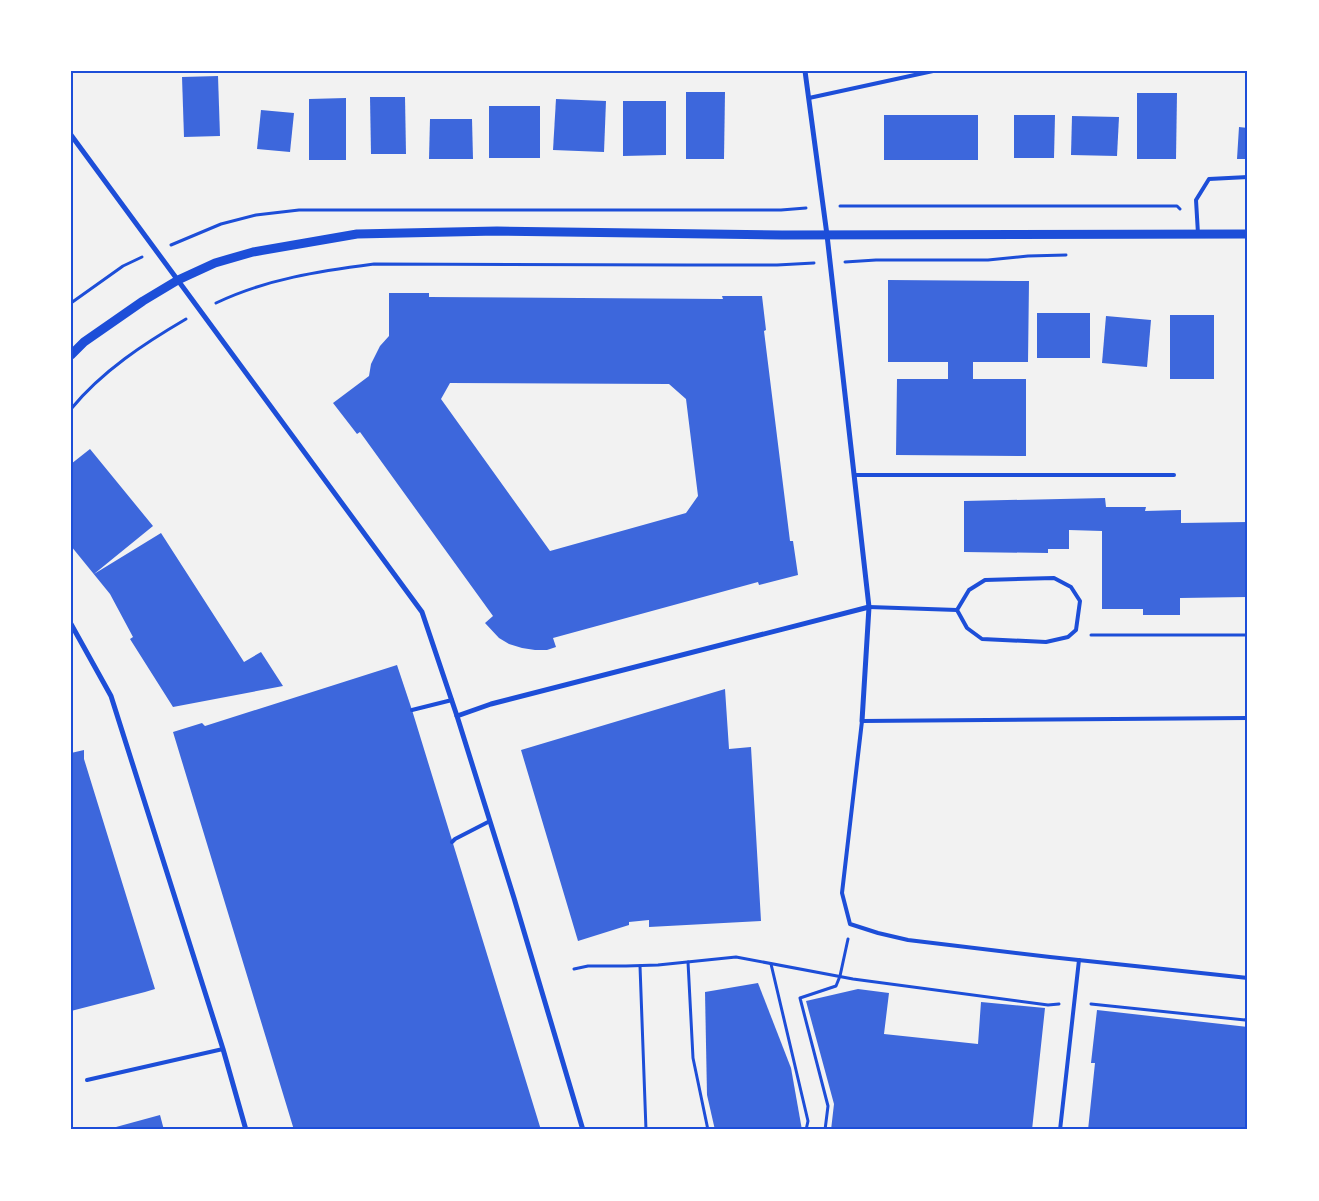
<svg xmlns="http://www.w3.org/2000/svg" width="1319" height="1201" font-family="'Fira Sans',sans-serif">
	<rect width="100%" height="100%" fill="#f2f2f2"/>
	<g fill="#3d67dc" fill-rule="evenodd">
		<path d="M218,76l2,60 -36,1 -2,-60z"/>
		<path d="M686,92h39l-1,67h-38z"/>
		<path d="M1137,93h40l-1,66h-39z"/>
		<path d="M370,97h35l1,57h-35z"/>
		<path d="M346,98v62h-37v-61z"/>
		<path d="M556,99l50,2 -2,51 -51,-2z"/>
		<path d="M623,101h43v54l-43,1z"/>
		<rect x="489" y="106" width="51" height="52"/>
		<path d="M261,110l33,3 -4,39 -33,-3z"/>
		<rect x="884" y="115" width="94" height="45"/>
		<path d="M1014,115h41l-1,43h-40z"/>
		<path d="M1072,116l47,1 -2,39 -46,-1z"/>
		<path d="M430,119h42l1,40h-44z"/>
		<path d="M1239,127l9,1v31h-11z"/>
		<path d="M888,280l141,1 -1,81h-55v17h53v77l-130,-1 1,-76h51v-17h-60z"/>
		<path d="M389,293h40v4l294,2 -1,-3h40l4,34 -2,1 26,210h3l5,34 -39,10 -1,-3 -205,56 3,9 -9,3h-12l-13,-2 -13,-4 -10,-6 -14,-15 8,-7 -133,-184 -3,2 -24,-31 36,-27 2,-12 9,-18 9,-10zM450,383l219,1 17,15 12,97 -12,17 -136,38 -109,-152z"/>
		<rect x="1037" y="313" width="53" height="45"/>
		<rect x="1170" y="315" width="44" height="64"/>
		<path d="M1106,316l45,4 -4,47 -45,-4z"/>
		<path d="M90,449l63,77 -59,48 67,-41 83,129 17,-10 22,34 -110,21 -43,-68 3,-2 -23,-43 -39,-48v-82z"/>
		<path d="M1105,498l1,9h40l-1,4 36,-1v13l67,-1v75l-68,1v17h-37v-6h-41v-78l-33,-1v19h-21v4l-84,-1v-51z"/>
		<path d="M397,665l15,45 129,420h-247l-121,-398 29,-9 3,3z"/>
		<path d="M725,689l4,60 22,-2 10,174 -112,6v-7l-20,2v3l-51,16 -57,-191z"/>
		<path d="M84,750v9l71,230 -10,3 -74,19v-258z"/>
		<path d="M758,983l33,85 11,62h-87l-8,-35 -2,-103z"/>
		<path d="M858,989l31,4 -5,41 94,10 3,-42 64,6 -13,122h-201l3,-26 -28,-103z"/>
		<path d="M1097,1010l151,17v103h-160l7,-67h-4z"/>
		<path d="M160,1115l4,15h-47l-1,-3z"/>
	</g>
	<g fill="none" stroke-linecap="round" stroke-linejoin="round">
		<g stroke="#1d4ed8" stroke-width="3">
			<path d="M840,206h337l3,3"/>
			<path d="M171,245l50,-21 35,-9 43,-5h482l25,-2"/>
			<path d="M845,262l31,-2h112l40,-4 38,-1"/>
			<path d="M71,303l52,-37 19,-9"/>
			<path d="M216,303c50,-24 104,-32 158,-39l313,1h90l37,-2"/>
			<path d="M71,409c31,-38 74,-66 115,-90"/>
			<path d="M1091,635h157"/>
			<path d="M688,962l5,96 15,72"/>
			<path d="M771,964l37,157 -2,9"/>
			<path d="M640,966l6,164"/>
			<path d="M574,969l14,-3h38l32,-1 78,-8 117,22 195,26 11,-1"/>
			<path d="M1091,1004l154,16 3,-3"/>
			<path d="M825,1130l3,-24 -28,-108 36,-12 4,-10 8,-37"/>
		</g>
		<g stroke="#1d4ed8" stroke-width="4">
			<path d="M809,98l124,-27"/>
			<path d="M1198,234l-2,-34 13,-21 39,-2"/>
			<path d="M854,475h320"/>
			<path d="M1054,578l17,9 9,14 -4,29 -8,7 -22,5 -64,-3 -15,-11 -10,-18 12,-20 16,-10z"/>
			<path d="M869,607l88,3"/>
			<path d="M412,710l40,-10"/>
			<path d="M1248,718l-386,3 -20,172 8,31 28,9 30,7 142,17 198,21"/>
			<path d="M452,842l3,-3 35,-18"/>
			<path d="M87,1080l136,-31"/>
			<path d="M1060,1130l19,-170"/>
		</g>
		<g stroke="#1d4ed8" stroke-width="5">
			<path d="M805,71l22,164 42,372 -7,114"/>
			<path d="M71,135l351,477 35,104 57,182 69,232"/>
			<path d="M71,624l40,72 112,353 23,81"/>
			<path d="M457,716l34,-12 378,-97"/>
		</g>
		<path stroke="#1d4ed8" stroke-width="9" d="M71,355l13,-13 59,-41 35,-21 37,-17 38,-11 104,-18 140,-3 285,4 466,-1"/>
	</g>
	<rect width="1319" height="1201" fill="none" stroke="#ffffff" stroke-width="145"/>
	<rect x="72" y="72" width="1174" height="1056" fill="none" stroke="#1d4ed8" stroke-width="2"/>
</svg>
